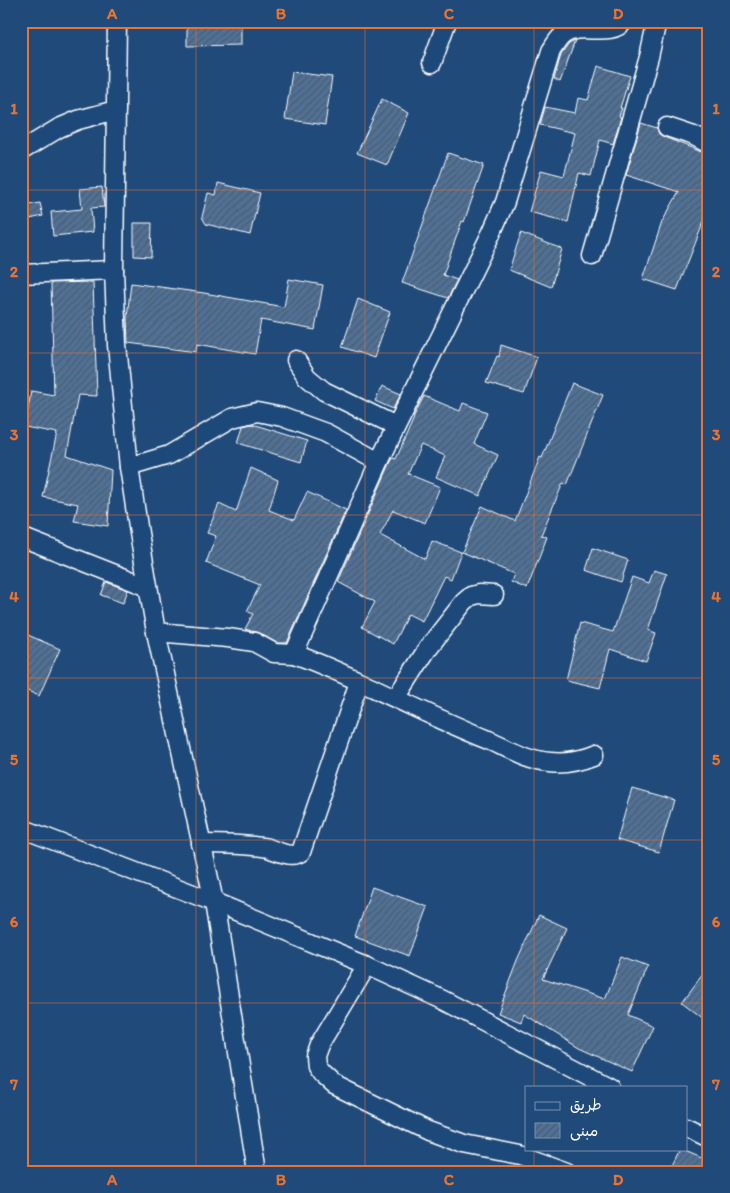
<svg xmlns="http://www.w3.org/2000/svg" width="730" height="1193" font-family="Itim,'Playpen Sans Arabic',sans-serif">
	<defs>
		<pattern id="building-hatch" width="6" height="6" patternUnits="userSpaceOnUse" patternTransform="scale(1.25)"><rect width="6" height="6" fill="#507197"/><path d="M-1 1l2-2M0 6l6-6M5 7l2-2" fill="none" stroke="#4e5b6a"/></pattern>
	</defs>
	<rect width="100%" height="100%" fill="#1f4a7a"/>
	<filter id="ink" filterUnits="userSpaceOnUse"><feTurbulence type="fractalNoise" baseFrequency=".02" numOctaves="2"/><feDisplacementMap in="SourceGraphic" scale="10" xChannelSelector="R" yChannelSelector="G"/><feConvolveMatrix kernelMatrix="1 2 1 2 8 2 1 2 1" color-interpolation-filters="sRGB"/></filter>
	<g filter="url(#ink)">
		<g fill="url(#building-hatch)" stroke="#fff">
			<path d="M187,21h54v24l-54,1z"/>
			<path d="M575,41l-15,41 -6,-3 7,-24 8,-11z"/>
			<path d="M598,66l32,10 -10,32h2l-3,8 2,1 -8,27 -13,-4 -9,36 -12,-3 -11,49 -39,-10 12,-42 23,6 11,-43 -35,-8 5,-18 30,6 3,-15 10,2z"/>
			<path d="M292,72l40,5 -7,48 -40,-6z"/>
			<path d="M382,99l27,14 -22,52 -30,-12z"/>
			<path d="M641,123l16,5 2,6 5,3 45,18v53l-32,82 -34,-11 19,-57 17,-30 -53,-17z"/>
			<path d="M448,153l36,12 -20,57 -2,-1 -19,54 14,5 -9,18 -46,-15z"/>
			<path d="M218,183l42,10 -10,42 -44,-11 -4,-7 6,-24 8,2z"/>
			<path d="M102,187l2,20 -13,1 2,24 -40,4 -2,-24 31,-3 -2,-20z"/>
			<path d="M40,203l3,13 -22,5v-15z"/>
			<path d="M134,223h18l-1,34 -17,-1z"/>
			<path d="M521,233l41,16 -11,38 -42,-17z"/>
			<path d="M289,279l34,6 -8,45 -54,-10 -6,34 -58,-10 -1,8 -68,-9 -1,-26 4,-34 73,10 80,14z"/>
			<path d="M93,282l4,114 -19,-1 -11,60 44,15 -3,56 -34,-5 4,-17 -35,-7 14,-64 -32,-6 6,-36 23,4 -3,-112z"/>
			<path d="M358,299l32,13 -16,46 -32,-11z"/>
			<path d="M501,345l36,12 -13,37 -38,-11 11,-27 2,1z"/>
			<path d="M572,383l31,12 -36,90 -4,-2 -22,52 6,2 -20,52 -16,-7 3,-8 -52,-22 20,-46 33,15 25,-64 2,1z"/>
			<path d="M382,386l19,8 -8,15 -18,-8z"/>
			<path d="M424,396l36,15 3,-8 24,9 -13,32 24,11 -18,41 -44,-19 9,-21 -24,-11 -13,29 32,13 -15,36 -32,-13 -13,25 45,24 7,-18 29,11 -10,27 -7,-3 -22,45 -14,-7 -15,30 -31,-17 13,-25 -37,-20 51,-116 4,-8 3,1 18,-41h-1z"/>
			<path d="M252,424l55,17 -6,21 -63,-19 5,-17z"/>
			<path d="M251,468l27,12 -9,30 25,10 13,-28 39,18 -59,133h-10l-18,-10 -14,-4 8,-15 -6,-3 13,-26 -54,-22 10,-27 -9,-3 12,-29 17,8z"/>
			<path d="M593,548l35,12 -7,22 -35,-12z"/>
			<path d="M654,570l13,4 -19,56 8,3 -10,28 -36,-12 -10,39 -34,-8 14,-57 33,9 19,-55 17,6z"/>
			<path d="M106,582l22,8 -5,13 -22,-8z"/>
			<path d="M21,632l39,17 -21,47 -18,-8z"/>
			<path d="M632,788l42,12 -15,52 -42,-12z"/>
			<path d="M372,887l56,20 -18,49 -55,-20z"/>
			<path d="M539,915l28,13 -24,51 62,20 17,-42 26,10 -20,48 25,11 -21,46 -53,-24 -55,-34 -3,8 -23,-9 20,-52z"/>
			<path d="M709,966v57l-27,-21z"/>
			<path d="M680,1149l29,12v11h-40z"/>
		</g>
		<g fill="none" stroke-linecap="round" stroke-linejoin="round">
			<defs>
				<g id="minor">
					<path d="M117,21l-3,249 3,75 12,122 10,66 17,99 58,270 43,270"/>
					<path d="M432,63l15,-42"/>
					<path d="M667,127l27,9 15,8"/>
					<path d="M21,151l38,-23 19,-8 38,-10"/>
					<path d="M592,256l57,-199 8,-36"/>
					<path d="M21,274l93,-4"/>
					<path d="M296,360l11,17 17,14 72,35"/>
					<path d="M129,467l40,-12 63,-37 25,-6 25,5 44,16 53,29"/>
					<path d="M21,537l127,50"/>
					<path d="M156,632l72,6 26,4 20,11 20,1 85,-192 112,-228 14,-32 46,-151c3,-5 7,-12 12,-16 17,-14 47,4 61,-14"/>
					<path d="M294,654c23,8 45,18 67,28 42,20 85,41 128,58 20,9 38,20 61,22 16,2 29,-1 44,-7"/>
					<path d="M396,698l32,-50 36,-46 7,-6 8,-2 15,1"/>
					<path d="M21,828l193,74 153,63 76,35 167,87"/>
					<path d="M201,844c22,0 45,0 67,4 9,3 24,11 33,4l58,-170"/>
					<path d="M367,965l-48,80 -4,11 1,10 5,7 13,12 94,46 36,13 56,11 47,17"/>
					<path d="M686,1127l23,11"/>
				</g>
			</defs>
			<use href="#minor" stroke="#fff" stroke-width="21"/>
			<use href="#minor" stroke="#1f4a7a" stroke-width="18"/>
		</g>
	</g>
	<path fill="none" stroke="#eb7230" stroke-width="1" stroke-opacity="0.55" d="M196,21v1151M365,21v1151M534,21v1066M21,190h688M21,353h688M21,515h688M21,678h688M21,840h688M21,1003h688M534,1149v23"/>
	<rect width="730" height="1193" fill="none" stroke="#1f4a7a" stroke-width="55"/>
	<rect x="525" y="1086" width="162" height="65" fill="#1f4a7a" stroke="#7992af"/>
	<rect x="535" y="1102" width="25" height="8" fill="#1f4a7a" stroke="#7992af"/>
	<text x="570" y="1110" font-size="15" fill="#ffffff">طريق</text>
	<rect x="535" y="1123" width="25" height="15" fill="url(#building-hatch)" stroke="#7992af"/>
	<text x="570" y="1136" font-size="15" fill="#ffffff">مبنى</text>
	<rect x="28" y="28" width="674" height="1138" fill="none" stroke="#eb7230" stroke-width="2"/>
	<g font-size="16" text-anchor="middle" font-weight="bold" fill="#eb7230">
		<text x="112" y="19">A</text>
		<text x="281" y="19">B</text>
		<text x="449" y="19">C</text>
		<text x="618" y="19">D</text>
		<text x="14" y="114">1</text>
		<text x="716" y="114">1</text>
		<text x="14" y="277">2</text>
		<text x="716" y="277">2</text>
		<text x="14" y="440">3</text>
		<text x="716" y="440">3</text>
		<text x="14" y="602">4</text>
		<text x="716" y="602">4</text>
		<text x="14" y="765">5</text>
		<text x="716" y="765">5</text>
		<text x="14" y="927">6</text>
		<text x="716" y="927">6</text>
		<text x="14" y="1090">7</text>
		<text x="716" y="1090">7</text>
		<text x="112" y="1185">A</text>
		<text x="281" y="1185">B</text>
		<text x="449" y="1185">C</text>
		<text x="618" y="1185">D</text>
	</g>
</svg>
